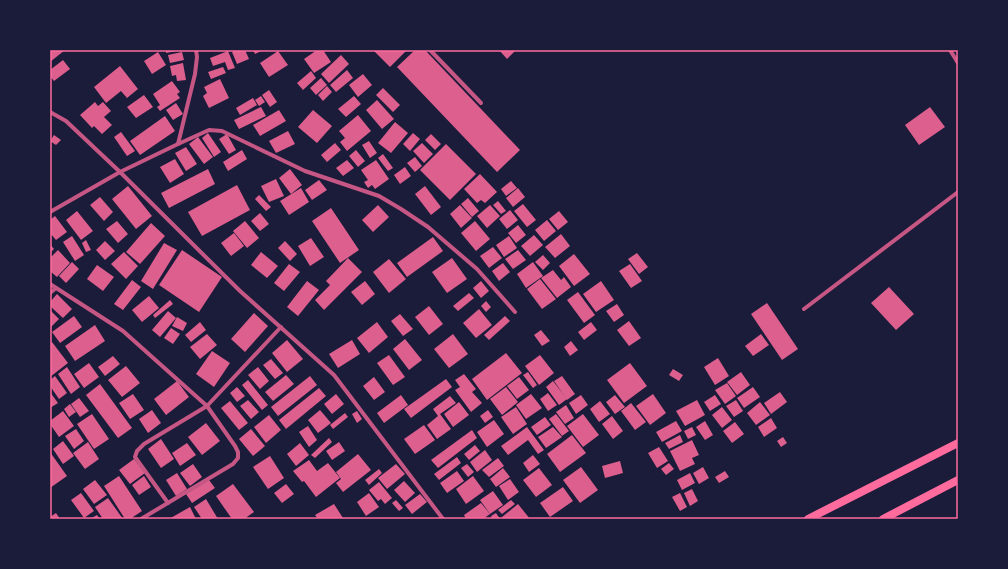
<svg xmlns="http://www.w3.org/2000/svg" width="1008" height="569" font-family="'Asap Condensed',sans-serif">
	<rect width="100%" height="100%" fill="#1b1b3a"/>
	<g fill="#dd5f8e">
		<path d="M50,50h15l-15,12z"/>
		<path d="M166,50h10v1l-10,2z"/>
		<path d="M237,50h8l4,9 -12,5 -5,-12z"/>
		<path d="M253,50h10l-8,4z"/>
		<path d="M317,50h6l8,12 -17,11 -10,-14z"/>
		<path d="M373,50h34l-17,17z"/>
		<path d="M415,50h10l95,100 -23,22 -100,-105z"/>
		<path d="M499,50h17l-9,9z"/>
		<path d="M228,51l7,17 -7,2 -3,-8 -12,4 -3,-8z"/>
		<path d="M278,51l10,14 -19,12 -9,-14z"/>
		<path d="M158,52l8,13 -14,9 -8,-13z"/>
		<path d="M182,52l2,8 -14,3 -2,-8z"/>
		<path d="M341,55l8,9 -20,19 -8,-9z"/>
		<path d="M63,60l7,9 -16,12 -4,-5v-6z"/>
		<path d="M183,63l3,17 -9,1 -1,-6 -4,1 -2,-10z"/>
		<path d="M120,66l18,23 -11,9 -6,-7 -15,12 -12,-16z"/>
		<path d="M223,67l3,6 -15,6 -3,-7z"/>
		<path d="M347,70l6,8 -17,14 -6,-7z"/>
		<path d="M311,71l5,7 -13,12 -6,-7z"/>
		<path d="M363,74l9,11 -14,12 -9,-12z"/>
		<path d="M321,78l6,7 -11,10 -6,-7z"/>
		<path d="M220,79l9,19 -20,10 -6,-12 4,-3 -3,-6z"/>
		<path d="M172,81l8,11 -3,2 3,4 -20,13 -3,-4 3,-2 -7,-11z"/>
		<path d="M327,86l5,6 -9,9 -5,-6z"/>
		<path d="M383,88l17,17 -7,7 -17,-17z"/>
		<path d="M269,90l8,12 -7,5 -8,-12z"/>
		<path d="M144,95l9,12 -17,11 -9,-11z"/>
		<path d="M261,96l4,6 -6,4 -4,-6z"/>
		<path d="M354,96l7,8 -15,13 -8,-8z"/>
		<path d="M253,98l4,7 -17,10 -4,-7z"/>
		<path d="M377,100l17,19 -12,10 -16,-19z"/>
		<path d="M95,102l3,4 5,-4 8,9 -7,6 8,8 -10,9 -8,-8 -2,2 -12,-13z"/>
		<path d="M176,103l7,11 -10,6 -7,-10z"/>
		<path d="M261,107l5,9 -27,13 -5,-9z"/>
		<path d="M930,107l15,20 -26,18 -14,-20z"/>
		<path d="M279,110l7,11 -26,15 -7,-11z"/>
		<path d="M313,110l19,16 -15,17 -19,-16z"/>
		<path d="M358,115l13,16 -24,20 -7,-9 5,-4 -6,-7z"/>
		<path d="M165,116l10,15 -35,24 -10,-14z"/>
		<path d="M395,122l13,11 -17,20 -13,-10z"/>
		<path d="M288,131l7,13 -19,9 -7,-12z"/>
		<path d="M121,132l14,19 -8,5 -13,-19z"/>
		<path d="M208,133l13,19 -7,5 -12,-19z"/>
		<path d="M413,133l7,6 -10,12 -7,-7z"/>
		<path d="M227,134l9,16 -7,4 -10,-15z"/>
		<path d="M431,134l10,10 -6,6 -10,-10z"/>
		<path d="M54,135l7,5 -5,5 -6,-4z"/>
		<path d="M198,137l15,20 -9,7 -15,-20z"/>
		<path d="M369,141l8,12 -7,5 -8,-13z"/>
		<path d="M335,143l6,7 -14,12 -6,-7z"/>
		<path d="M422,143l11,11 -9,9 -11,-12z"/>
		<path d="M446,144l30,30 -26,26 -30,-30z"/>
		<path d="M186,147l11,17 -11,7 -11,-18z"/>
		<path d="M242,150l5,9 -19,12 -5,-9z"/>
		<path d="M356,150l9,11 -7,6 -9,-11z"/>
		<path d="M383,154l10,14 -5,3 -10,-13z"/>
		<path d="M415,157l7,9 -7,6 -8,-9z"/>
		<path d="M175,159l9,15 -14,9 -10,-16z"/>
		<path d="M347,160l7,8 -11,8 -7,-8z"/>
		<path d="M376,160l13,19 -14,10 -3,-4 -4,3 -4,-6 4,-2 -7,-10z"/>
		<path d="M405,167l6,9 -11,8 -6,-9z"/>
		<path d="M208,169l7,15 -46,24 -8,-15z"/>
		<path d="M290,169l12,16 -11,9 -12,-16z"/>
		<path d="M480,174l17,18 -12,11 -4,-3 -4,3 -13,-14z"/>
		<path d="M276,179l8,17 -15,6 -8,-16z"/>
		<path d="M319,180l8,10 -15,10 -7,-10z"/>
		<path d="M511,181l6,7 -11,8 -5,-7z"/>
		<path d="M237,185l13,25 -48,26 -14,-24z"/>
		<path d="M128,186l24,30 -16,13 -24,-30z"/>
		<path d="M425,186l16,21 -10,8 -16,-21z"/>
		<path d="M301,188l8,14 -20,13 -9,-14z"/>
		<path d="M518,188l7,9 -12,10 -7,-9z"/>
		<path d="M259,195l12,12 -5,4 -11,-12z"/>
		<path d="M100,197l13,15 -9,9 -14,-16z"/>
		<path d="M468,198l11,13 -7,6 -11,-13z"/>
		<path d="M498,201l8,10 -5,3 -8,-9z"/>
		<path d="M523,204l13,16 -9,7 -13,-16z"/>
		<path d="M378,205l11,12 -16,15 -11,-12z"/>
		<path d="M460,205l12,13 -11,10 -11,-14z"/>
		<path d="M490,205l10,11 -13,12 -10,-12z"/>
		<path d="M331,208l28,42 -19,13 -28,-42z"/>
		<path d="M510,210l8,10 -11,9 -8,-10z"/>
		<path d="M77,211l16,20 -12,9 -15,-20z"/>
		<path d="M559,211l9,11 -10,8 -9,-11z"/>
		<path d="M260,213l9,11 -9,7 -9,-10z"/>
		<path d="M55,216l12,16 -11,8 -6,-7v-13z"/>
		<path d="M547,220l9,11 -12,10 -9,-11z"/>
		<path d="M117,221l11,13 -10,9 -12,-14z"/>
		<path d="M245,221l14,17 -12,10 -14,-17z"/>
		<path d="M475,221l15,18 -14,12 -15,-18z"/>
		<path d="M151,223l14,13 -25,28 -14,-12z"/>
		<path d="M518,225l8,10 -10,8 -8,-10z"/>
		<path d="M234,233l10,13 -13,10 -10,-13z"/>
		<path d="M561,234l9,12 -15,12 -10,-11z"/>
		<path d="M534,235l9,10 -13,11 -9,-10z"/>
		<path d="M72,236l12,19 -9,6 -12,-19z"/>
		<path d="M509,236l8,12 -13,9 -8,-12z"/>
		<path d="M433,237l10,14 -36,26 -10,-14z"/>
		<path d="M311,238l13,19 -14,9 -12,-20z"/>
		<path d="M86,240l5,10 -5,2 -4,-9z"/>
		<path d="M105,241l10,10 -10,9 -9,-10z"/>
		<path d="M285,241l12,13 -7,7 -12,-13z"/>
		<path d="M164,243l13,7 -24,39 -12,-8z"/>
		<path d="M50,244l4,5 -4,4z"/>
		<path d="M493,247l9,11 -13,10 -9,-12z"/>
		<path d="M58,250l12,13 -13,14 -7,-6v-13z"/>
		<path d="M182,250l40,27 -23,35 -40,-27z"/>
		<path d="M518,250l8,10 -13,9 -8,-10z"/>
		<path d="M124,252l14,14 -12,13 -15,-15z"/>
		<path d="M261,252l17,14 -11,12 -16,-13z"/>
		<path d="M637,253l11,14 -9,7 -11,-15z"/>
		<path d="M574,254l16,20 -16,12 -15,-20z"/>
		<path d="M543,255l7,8 -7,7 -8,-8z"/>
		<path d="M348,258l14,14 -38,38 -9,-10 15,-15 -4,-4z"/>
		<path d="M452,258l15,21 -20,14 -15,-21z"/>
		<path d="M389,259l17,20 -17,14 -16,-21z"/>
		<path d="M72,262l7,7 -13,14 -7,-7z"/>
		<path d="M533,262l10,14 -17,12 -9,-14z"/>
		<path d="M503,263l7,9 -11,9 -7,-10z"/>
		<path d="M289,264l11,8 -16,19 -10,-8z"/>
		<path d="M630,264l12,17 -11,7 -12,-17z"/>
		<path d="M97,265l17,12 -11,14 -16,-12z"/>
		<path d="M553,270l8,10 3,-3 7,10 -14,11 -16,-20z"/>
		<path d="M540,279l16,20 -14,10 -15,-20z"/>
		<path d="M132,280l9,7 -18,23 -9,-6z"/>
		<path d="M307,281l12,9 -21,26 -11,-9z"/>
		<path d="M365,281l10,13 -13,11 -11,-13z"/>
		<path d="M481,281l8,10 -8,7 -8,-10z"/>
		<path d="M601,281l13,19 -18,12 -13,-18z"/>
		<path d="M889,287l25,27 -18,16 -25,-27z"/>
		<path d="M578,292l17,23 -11,8 -17,-23z"/>
		<path d="M469,293l5,5 -16,13 -5,-5z"/>
		<path d="M57,294l15,15 -9,9 -13,-12v-4z"/>
		<path d="M149,296l10,12 -17,14 -10,-12z"/>
		<path d="M170,300l3,4 -18,14 -2,-3z"/>
		<path d="M486,301l5,6 -5,5 -5,-6z"/>
		<path d="M767,303l31,46 -16,11 -31,-46z"/>
		<path d="M617,304l7,11 -10,7 -8,-11z"/>
		<path d="M429,306l14,18 -14,11 -14,-18z"/>
		<path d="M479,309l13,16 -16,13 -13,-15z"/>
		<path d="M50,310l9,9 -9,9z"/>
		<path d="M168,311l8,7 -16,19 -8,-7z"/>
		<path d="M254,313l14,13 -23,26 -14,-13z"/>
		<path d="M400,314l13,15 -10,7 -12,-15z"/>
		<path d="M74,316l8,11 -22,16 -8,-11z"/>
		<path d="M505,316l5,5 -21,19 -5,-5z"/>
		<path d="M177,317l10,6 -4,8 -11,-5z"/>
		<path d="M629,321l12,17 -12,8 -12,-16z"/>
		<path d="M200,322l6,8 -15,12 -6,-7z"/>
		<path d="M377,322l11,15 -19,16 -12,-15z"/>
		<path d="M591,322l6,8 -13,10 -6,-8z"/>
		<path d="M95,325l10,16 -30,20 -10,-15z"/>
		<path d="M171,328l9,6 -7,10 -9,-6z"/>
		<path d="M541,330l9,11 -8,5 -8,-11z"/>
		<path d="M207,334l10,11 -17,14 -10,-12z"/>
		<path d="M453,334l15,20 -19,14 -15,-19z"/>
		<path d="M761,334l8,11 -16,11 -8,-10z"/>
		<path d="M405,339l17,21 -13,10 -16,-21z"/>
		<path d="M287,340l16,19 -16,13 -15,-19z"/>
		<path d="M352,340l8,14 -22,14 -9,-14z"/>
		<path d="M571,341l7,9 -8,6 -6,-9z"/>
		<path d="M52,342l16,21 -18,14v-33z"/>
		<path d="M212,351l18,12 -16,24 -18,-13z"/>
		<path d="M506,353l16,20 -35,27 -15,-21z"/>
		<path d="M389,355l16,22 -12,8 -16,-22z"/>
		<path d="M540,355l14,18 -15,12 -14,-19z"/>
		<path d="M113,356l7,8 -15,12 -7,-9z"/>
		<path d="M718,358l11,18 -14,9 -11,-18z"/>
		<path d="M271,359l12,14 -8,6 -12,-14z"/>
		<path d="M89,363l10,14 -15,11 -10,-14z"/>
		<path d="M630,363l17,23 -23,17 -17,-23z"/>
		<path d="M126,366l14,17 -18,14 -14,-17z"/>
		<path d="M67,367l13,20 -9,7 -13,-20z"/>
		<path d="M258,367l11,14 -9,8 -12,-14z"/>
		<path d="M673,369l10,6 -4,6 -10,-6z"/>
		<path d="M528,372l9,13 -4,3 -10,-13z"/>
		<path d="M741,372l9,13 -13,10 -10,-13z"/>
		<path d="M464,374l12,15 -4,3 10,11 -11,9 -16,-22 5,-3 -5,-7z"/>
		<path d="M286,375l8,9 -21,17 -8,-9z"/>
		<path d="M55,376l12,17 -8,6 -9,-13v-6z"/>
		<path d="M310,376l7,9 -39,31 -7,-9z"/>
		<path d="M562,376l13,18 -8,6 -13,-19z"/>
		<path d="M374,377l11,15 -11,8 -11,-14z"/>
		<path d="M519,377l10,13 -12,9 -10,-13z"/>
		<path d="M446,379l6,8 -41,31 -7,-9z"/>
		<path d="M248,380l20,25 -6,5 -20,-25z"/>
		<path d="M177,381l12,16 -23,18 -12,-16z"/>
		<path d="M553,381l14,18 -8,6 -13,-18z"/>
		<path d="M727,383l9,13 -11,8 -10,-14z"/>
		<path d="M100,384l32,44 -14,10 -32,-43z"/>
		<path d="M237,387l8,9 -8,6 -7,-9z"/>
		<path d="M506,387l12,15 -16,13 -12,-16z"/>
		<path d="M753,387l7,10 -16,11 -7,-10z"/>
		<path d="M319,388l7,8 -40,33 -7,-9z"/>
		<path d="M50,392l8,11 -8,5z"/>
		<path d="M780,392l7,10 -16,12 -7,-11z"/>
		<path d="M548,393l9,12 -9,6 -8,-12z"/>
		<path d="M133,394l11,16 -14,9 -11,-16z"/>
		<path d="M336,394l8,10 -12,10 -8,-10z"/>
		<path d="M531,394l11,14 -16,11 -10,-14z"/>
		<path d="M653,394l13,19 -16,12 -14,-19z"/>
		<path d="M401,395l7,10 -24,18 -7,-10z"/>
		<path d="M581,395l7,10 -12,9 -7,-11z"/>
		<path d="M615,395l10,12 -10,7 -9,-12z"/>
		<path d="M715,395l6,9 -11,7 -6,-9z"/>
		<path d="M450,396l6,7 -16,11 11,15 -14,10 -10,-14 11,-9 -5,-7z"/>
		<path d="M79,398l10,13 -9,6 -9,-13z"/>
		<path d="M248,400l11,12 -8,7 -11,-13z"/>
		<path d="M697,400l8,15 -20,11 -9,-15z"/>
		<path d="M736,400l7,11 -9,6 -8,-11z"/>
		<path d="M230,401l18,22 -9,7 -18,-22z"/>
		<path d="M600,401l10,13 -11,8 -9,-13z"/>
		<path d="M459,402l10,13 -16,12 -9,-13z"/>
		<path d="M760,402l10,13 -14,10 -9,-12z"/>
		<path d="M631,403l15,19 -11,8 -14,-19z"/>
		<path d="M70,404l6,8 -7,5 -5,-8z"/>
		<path d="M566,405l8,13 -9,6 -9,-12z"/>
		<path d="M516,407l11,17 -14,10 -12,-17z"/>
		<path d="M722,407l10,13 -10,8 -10,-13z"/>
		<path d="M152,410l9,13 -13,10 -9,-14z"/>
		<path d="M320,410l11,13 -13,10 -10,-13z"/>
		<path d="M488,410l5,7 -8,6 -5,-7z"/>
		<path d="M63,411l11,15 -15,11 -9,-13v-3z"/>
		<path d="M357,411l5,8 -5,4 -5,-9z"/>
		<path d="M345,413l3,4 -15,12 -3,-4z"/>
		<path d="M92,414l17,25 -15,10 -17,-25z"/>
		<path d="M556,414l13,17 -7,5 -13,-17z"/>
		<path d="M583,414l16,21 -16,12 -16,-21z"/>
		<path d="M269,415l12,15 -15,13 -12,-16z"/>
		<path d="M612,416l11,15 -10,8 -11,-15z"/>
		<path d="M545,417l6,8 -14,10 -6,-8z"/>
		<path d="M771,418l6,10 -13,9 -6,-10z"/>
		<path d="M494,420l10,14 -17,13 -10,-15z"/>
		<path d="M676,421l6,10 -20,11 -6,-10z"/>
		<path d="M705,421l8,14 -8,5 -9,-13z"/>
		<path d="M735,422l9,12 -12,9 -9,-12z"/>
		<path d="M206,423l14,18 -18,14 -14,-18z"/>
		<path d="M424,425l11,15 -20,14 -11,-15z"/>
		<path d="M308,426l9,14 -8,7 -10,-15z"/>
		<path d="M527,427l17,23 -6,4 -10,-14 -20,15 -7,-9z"/>
		<path d="M553,427l9,10 -16,11 -8,-11z"/>
		<path d="M692,427l4,8 -8,4 -4,-8z"/>
		<path d="M76,429l8,12 -10,8 -9,-13z"/>
		<path d="M251,429l14,17 -12,10 -14,-17z"/>
		<path d="M472,430l5,8 -39,30 -7,-8z"/>
		<path d="M572,435l14,18 -26,19 -13,-18z"/>
		<path d="M680,435l3,7 -14,7 -4,-6z"/>
		<path d="M783,437l4,6 -6,4 -4,-6z"/>
		<path d="M329,438l3,4 -17,16 -4,-3z"/>
		<path d="M161,439l13,20 -13,9 -13,-19z"/>
		<path d="M692,440l7,15 -7,3 3,6 -15,7 -10,-20z"/>
		<path d="M63,441l11,15 -11,8 -10,-15z"/>
		<path d="M88,442l11,17 -14,10 -12,-16z"/>
		<path d="M339,442l6,9 -13,9 -6,-9z"/>
		<path d="M187,443l9,12 -16,11 -8,-13z"/>
		<path d="M300,443l9,12 -13,11 -9,-12z"/>
		<path d="M475,445l5,6 -11,9 -5,-6z"/>
		<path d="M659,447l9,14 -11,7 -9,-15z"/>
		<path d="M485,450l7,10 -15,12 -7,-10z"/>
		<path d="M50,452l17,24 -17,12z"/>
		<path d="M358,454l13,16 -28,22 -7,-9 5,-4 -5,-7z"/>
		<path d="M533,455l7,9 -11,8 -6,-9z"/>
		<path d="M270,456l14,22 -16,11 -15,-22z"/>
		<path d="M457,457l4,6 -22,17 -5,-6z"/>
		<path d="M498,458l6,8 -15,11 -7,-7z"/>
		<path d="M134,459l11,14 -15,11 -11,-14z"/>
		<path d="M309,460l8,11 11,-8 12,15 -24,19 -12,-16 -2,1 -9,-11z"/>
		<path d="M620,461l3,12 -18,5 -3,-12z"/>
		<path d="M669,463l5,6 -8,6 -5,-6z"/>
		<path d="M193,464l9,13 -12,9 -10,-13z"/>
		<path d="M396,464l9,10 -18,15 -9,-11z"/>
		<path d="M467,464l7,8 -6,5 -7,-9z"/>
		<path d="M581,467l17,23 -18,13 -17,-23z"/>
		<path d="M703,467l6,11 -10,6 -6,-11z"/>
		<path d="M503,468l7,9 -14,10 -6,-8z"/>
		<path d="M539,468l13,17 -16,12 -13,-17z"/>
		<path d="M379,469l3,4 -13,12 -4,-5z"/>
		<path d="M457,471l7,10 -17,12 -7,-10z"/>
		<path d="M725,471l4,6 -10,6 -4,-6z"/>
		<path d="M177,473l10,16 -11,7 -10,-16z"/>
		<path d="M690,473l5,10 -13,7 -5,-10z"/>
		<path d="M119,476l23,35 -12,8h-5l-21,-33z"/>
		<path d="M144,476l7,11 -12,8 -7,-10z"/>
		<path d="M473,476l11,15 -18,13 -10,-15z"/>
		<path d="M510,479l9,13 -11,8 -9,-14z"/>
		<path d="M95,480l12,15 -13,9 -11,-15z"/>
		<path d="M209,480l6,8 -23,15 -6,-9z"/>
		<path d="M404,481l11,12 -10,9 -11,-12z"/>
		<path d="M379,482l13,16 -7,6 -4,-5 -3,2 -9,-11z"/>
		<path d="M233,484l21,28 -10,7h-12l-16,-23z"/>
		<path d="M286,484l8,10 -12,9 -8,-10z"/>
		<path d="M563,487l10,14 -23,16 -10,-14z"/>
		<path d="M692,489l6,12 -8,5 -6,-13z"/>
		<path d="M493,491l10,14 -13,9 -10,-14z"/>
		<path d="M81,493l13,18 -10,7 -13,-18z"/>
		<path d="M369,493l10,14 -13,9 -9,-14z"/>
		<path d="M680,493l7,14 -7,4 -8,-14z"/>
		<path d="M420,494l7,8 -15,12 -7,-9z"/>
		<path d="M108,498l15,21h-20l-8,-12z"/>
		<path d="M206,499l12,20h-16l-8,-12z"/>
		<path d="M396,500l7,8 -4,3 -7,-8z"/>
		<path d="M511,500l4,4 -13,10 -4,-4z"/>
		<path d="M481,503l9,11 -7,5h-17l-2,-4z"/>
		<path d="M334,504l9,14 -3,1h-22l-3,-4z"/>
		<path d="M518,504l12,15h-27l-1,-2z"/>
		<path d="M190,507l6,12h-27z"/>
		<path d="M56,513l4,6h-10v-2z"/>
		<path d="M496,513l4,6h-8l-1,-3z"/>
		<path d="M97,515l3,4h-10z"/>
	</g>
	<g fill="none" stroke-linecap="round" stroke-linejoin="round">
		<g stroke="#c65784" stroke-width="4">
			<path d="M430,50l51,53"/>
			<path d="M950,50l8,13"/>
			<path d="M50,112l16,9 54,51 120,119 94,84 109,144"/>
			<path d="M178,144l17,-70 2,-17 -1,-7"/>
			<path d="M50,212l70,-40 58,-28 31,-14 13,1 83,40 74,25 22,13 27,18 49,42 38,43"/>
			<path d="M50,284l73,47 84,75 28,40 3,6v6l-5,6 -92,55"/>
			<path d="M50,293l6,-5"/>
			<path d="M804,309l154,-117"/>
			<path d="M168,503l-33,-46 2,-6 7,-7 63,-38 74,-79"/>
		</g>
		<g stroke="#ff6b9d" stroke-width="8">
			<path d="M808,519l150,-76"/>
			<path d="M883,519l75,-39"/>
		</g>
	</g>
	<rect width="1008" height="569" fill="none" stroke="#1b1b3a" stroke-width="102"/>
	<rect x="51" y="51" width="906" height="467" fill="none" stroke="#ff6b9d" stroke-width="1.5"/>
</svg>
